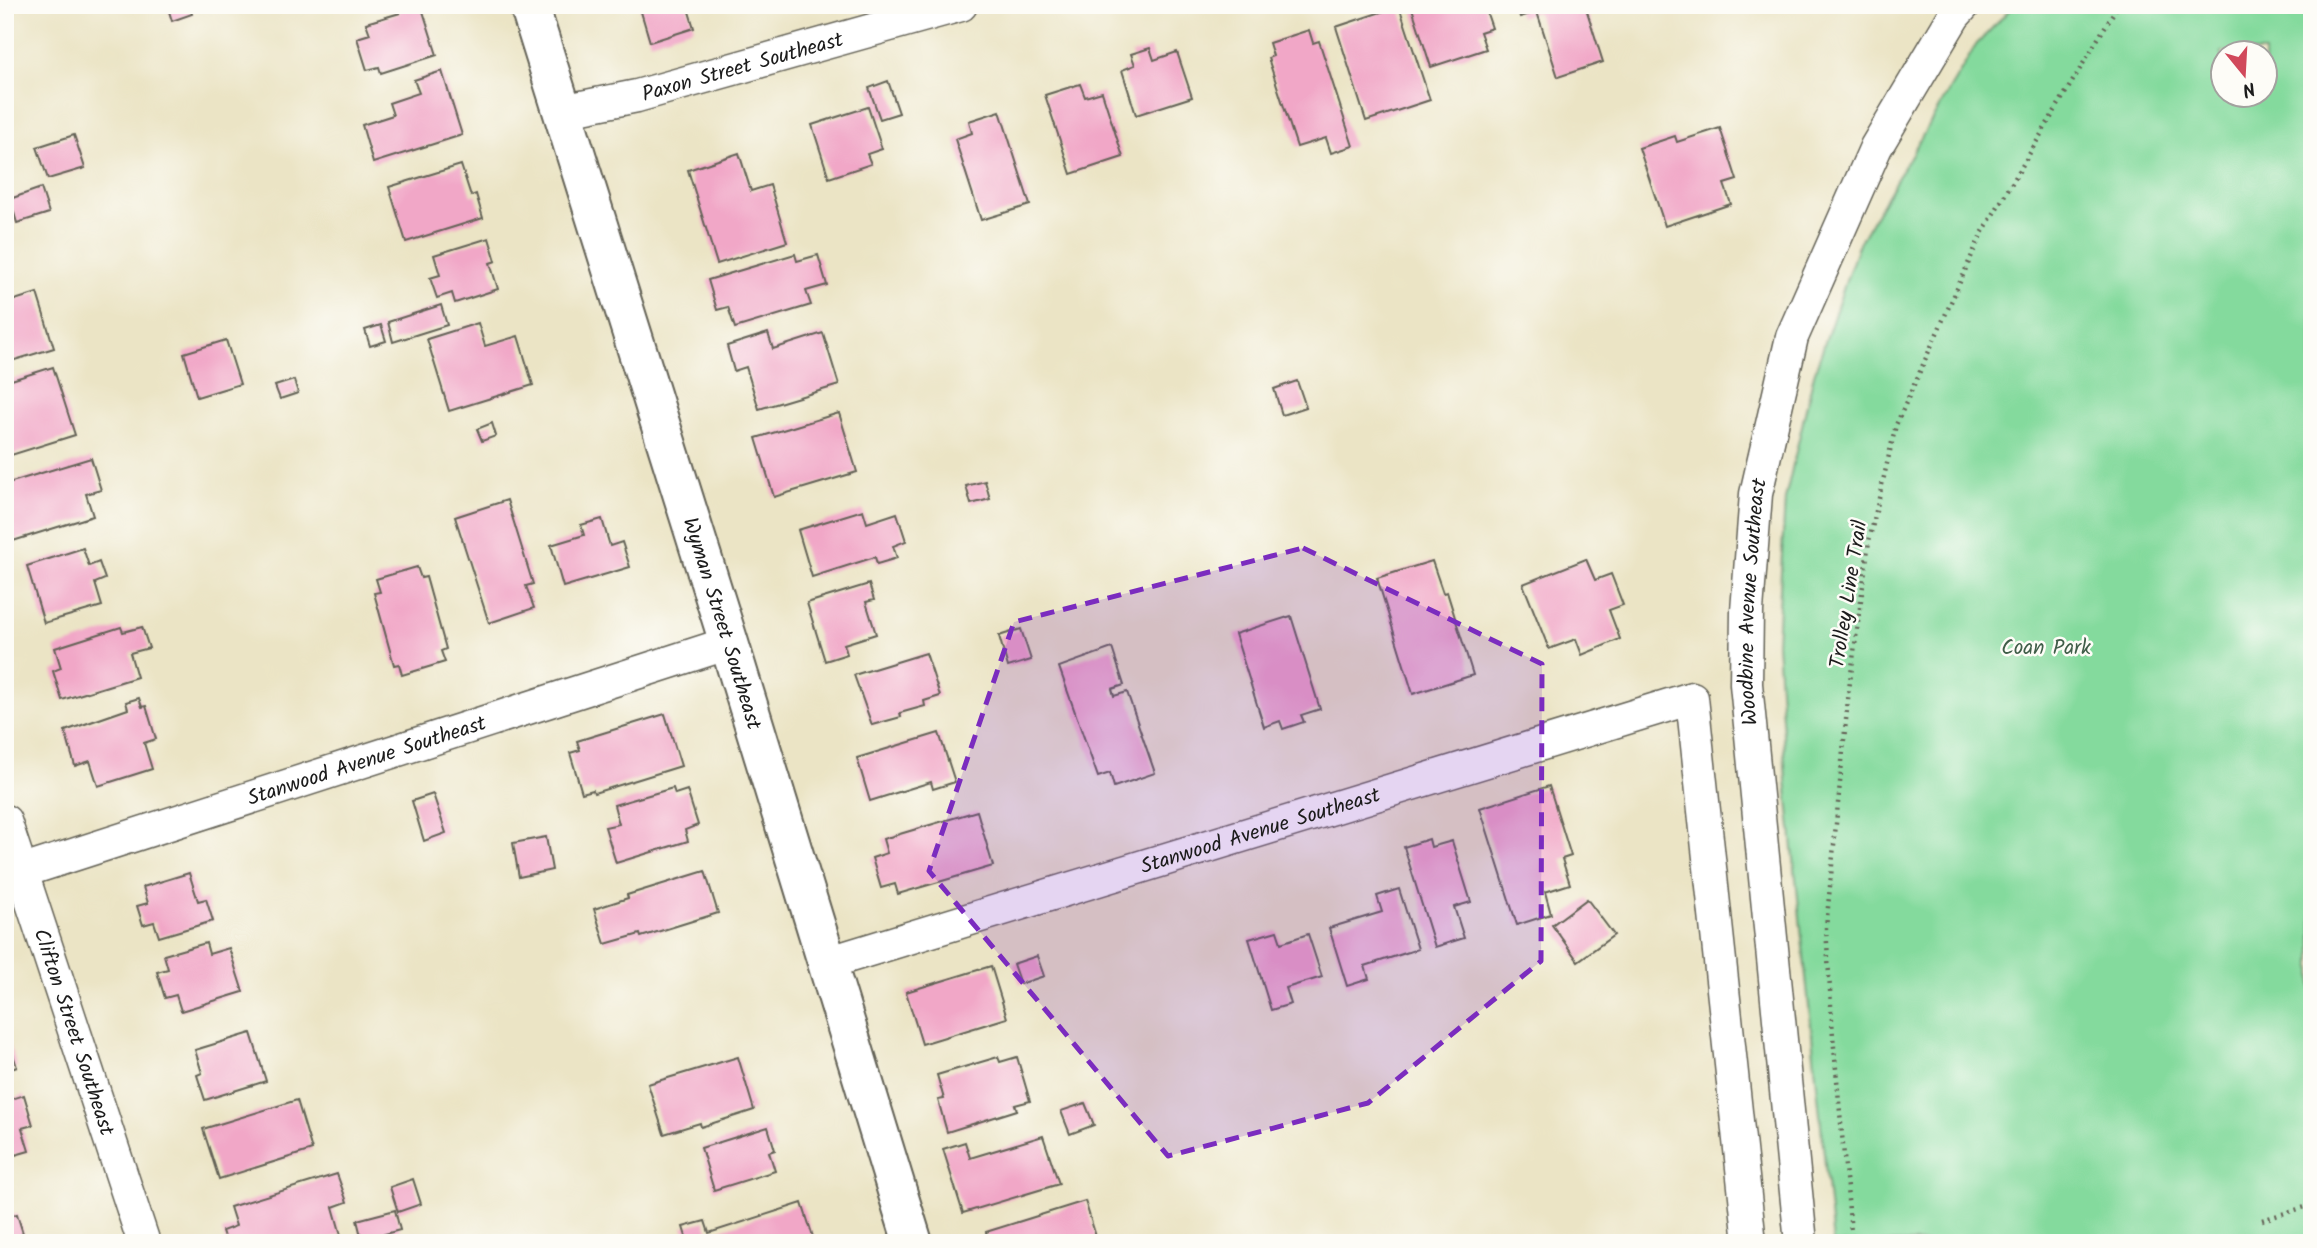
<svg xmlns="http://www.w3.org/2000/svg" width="2317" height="1248" font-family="Kalam,sans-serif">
	<rect width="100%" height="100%" fill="#fdfcf7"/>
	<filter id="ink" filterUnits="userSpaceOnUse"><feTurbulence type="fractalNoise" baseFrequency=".0143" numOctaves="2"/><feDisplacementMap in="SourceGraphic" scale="14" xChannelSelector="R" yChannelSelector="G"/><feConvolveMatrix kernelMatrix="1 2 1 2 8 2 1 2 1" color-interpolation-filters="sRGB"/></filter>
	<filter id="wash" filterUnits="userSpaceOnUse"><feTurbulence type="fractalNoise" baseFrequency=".00686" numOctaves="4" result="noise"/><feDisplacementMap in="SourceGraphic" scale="28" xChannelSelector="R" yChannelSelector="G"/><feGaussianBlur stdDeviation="1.57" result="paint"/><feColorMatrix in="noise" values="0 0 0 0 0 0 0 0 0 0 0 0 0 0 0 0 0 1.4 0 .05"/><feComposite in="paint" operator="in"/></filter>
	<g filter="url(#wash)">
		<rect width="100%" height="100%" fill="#ebe4c5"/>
		<path fill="#84da9d" stroke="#507b5c" stroke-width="2" fill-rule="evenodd" d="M2014,5h298v1238h-479l-47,-463 -9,-137 8,-144 29,-125 45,-131 117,-198zM2222,52h42v42h-42z"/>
		<g id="blocks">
			<g fill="#f1a7c7">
				<path d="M167,5h22l3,9 -20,7z"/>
				<path d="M397,5h24l16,50 -56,18 -2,-6 -12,3 -10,-32 13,-4 -4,-11 34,-10z"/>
				<path d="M639,5h48l7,23 -44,14z"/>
				<path d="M1411,5h73l8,23 -12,4 6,17 -55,18z"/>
				<path d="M1516,5h69l18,57 -45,15 -21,-65 -17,5z"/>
				<path d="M1399,6l31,94 -64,21 -30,-94z"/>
				<path d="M1309,30l4,13 6,-2 34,105 -22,7 -5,-15 -29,9 -29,-89 5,-2 -4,-13z"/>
				<path d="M1150,48l4,12 23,-8 15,45 -56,18 -14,-45 13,-5 -4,-11z"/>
				<path d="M442,71l20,64 -89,28 -11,-38 31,-10 -4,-12 30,-10 -5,-13z"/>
				<path d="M888,81l11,32 -19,6 -11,-31z"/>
				<path d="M1080,84l5,13 17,-5 21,65 -52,17 -26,-79z"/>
				<path d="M868,107l14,42 -15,5 4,10 -42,14 -17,-53z"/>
				<path d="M1000,111l30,94 -49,15 -26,-81 17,-6 -3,-12z"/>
				<path d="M1720,128l17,52 -13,4 7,20 -66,22 -26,-78 36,-12 2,6z"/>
				<path d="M74,135l11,33 -37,11 -11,-32z"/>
				<path d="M739,153l12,38 19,-6 17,57 -70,22 -29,-94z"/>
				<path d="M461,165l10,31 5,-2 7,24 -77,24 -17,-55z"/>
				<path d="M41,188l8,25 -32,10 -7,-24z"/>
				<path d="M489,238l7,23 -6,2 8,26 -43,14 -3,-10 -15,5 -7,-20 10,-3 -6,-20z"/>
				<path d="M795,254l2,7 21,-6 9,30 -21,6 5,14 -76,23 -7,-21 -11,3 -9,-30z"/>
				<path d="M37,293l17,55 -49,15v-60z"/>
				<path d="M441,305l6,20 -54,17 -5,-20z"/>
				<path d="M478,323l7,23 33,-10 15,49 -84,26 -22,-72z"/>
				<path d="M381,325l5,16 -16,5 -5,-16z"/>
				<path d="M768,333l5,16 50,-16 16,52 -80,24 -13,-42 -12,4 -7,-25z"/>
				<path d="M226,340l14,44 -43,13 -13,-44z"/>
				<path d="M53,367l22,68 -70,22v-75z"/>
				<path d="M294,380l4,13 -18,6 -5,-13z"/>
				<path d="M1297,381l9,26 -24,8 -8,-26z"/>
				<path d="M839,413l18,59 -83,25 -18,-59z"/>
				<path d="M492,423l4,13 -14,5 -5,-12z"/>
				<path d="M91,458l10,32 -15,4 7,22 -80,25 -8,-25v-32z"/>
				<path d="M985,481l5,18 -19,5 -5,-18z"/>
				<path d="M507,500l26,84 -7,2 8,22 -45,15 -34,-106z"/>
				<path d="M863,510l4,13 30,-10 9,28 -13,5 4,12 -20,6 -2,-7 -63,20 -14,-47z"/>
				<path d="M602,519l8,27 12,-4 8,25 -67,20 -12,-42 33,-10 -3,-10z"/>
				<path d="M83,548l6,18 10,-4 6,17 -10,4 7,23 -58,17 -17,-57z"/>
				<path d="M1586,559l9,21 16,-6 12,31 -14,5 11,29 -38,16 -6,-16 -27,10 -26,-65z"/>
				<path d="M1432,561l11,32 4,-1 26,83 -60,19 -36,-116z"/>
				<path d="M417,567l4,11 5,-1 20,72 -5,2 4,11 -43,13 -3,-11 -5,1 -20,-72 6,-1 -4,-13z"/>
				<path d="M869,584l5,16 -8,2 10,32 -32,10 3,10 -22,7 -18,-58z"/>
				<path d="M1291,616l29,93 -19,6 3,7 -21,7 -3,-8 -16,6 -29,-93z"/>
				<path d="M121,627l2,5 19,-5 7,21 -19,5 7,24 -75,23 -9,-29 8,-3 -6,-20z"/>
				<path d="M1021,629l10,31 -23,7 -9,-31z"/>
				<path d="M1112,648l12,37 -12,4 2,7 13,-4 28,81 -41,14 -4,-14 -12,4 -39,-110z"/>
				<path d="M926,653l14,43 -16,5 1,5 -25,7 1,4 -29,8 -18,-50z"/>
				<path d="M139,698l3,9 4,-1 10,33 -12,4 8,26 -54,17 -8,-25 -15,5 -10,-35 63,-22 -2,-7z"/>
				<path d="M665,714l16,52 -87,27 -1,-3 -11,3 -12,-40 10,-3 -3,-9z"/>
				<path d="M939,733l16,49 -22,7 -2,-7 -61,19 -13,-43z"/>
				<path d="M1549,786l22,70 -9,3 8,25 -25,8 6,22 -34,11 -37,-117z"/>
				<path d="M673,788l2,6 12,-4 11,35 -13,5 3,11 -72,22 -11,-36 14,-3 -5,-19z"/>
				<path d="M433,794l13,39 -22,8 -12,-40z"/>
				<path d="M977,811l16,55 -95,28 -3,-10 -14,4 -9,-30 15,-5 -4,-14z"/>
				<path d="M546,837l6,33 -33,7 -6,-34z"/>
				<path d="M1429,839l2,8 21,-6 19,61 -17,5 10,31 -29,9 -31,-100z"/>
				<path d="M705,871l13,42 -77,24 -1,-3 -35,10 -11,-35 34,-11 -1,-3z"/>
				<path d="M189,873l9,28 8,-2 7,22 -54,16 -5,-15 -11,3 -6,-19 11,-3 -5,-16z"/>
				<path d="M1399,889l19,60 -53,17 4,13 -22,7 -18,-58 53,-16 -5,-16z"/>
				<path d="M1587,899l27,36 -36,26 -26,-36z"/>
				<path d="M1277,931l4,12 27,-9 14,43 -36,11 5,16 -20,6 -22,-71z"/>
				<path d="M206,943l3,11 20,-6 14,44 -62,19 -5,-16 -11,3 -8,-26 11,-3 -4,-14z"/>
				<path d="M1037,956l7,20 -24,8 -7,-20z"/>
				<path d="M991,966l16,52 -85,26 -16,-52z"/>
				<path d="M5,1030l12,37 -12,4z"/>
				<path d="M251,1033l15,48 -61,19 -8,-25 5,-2 -7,-23z"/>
				<path d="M738,1057l16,53 -53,17 -1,-4 -36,11 -16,-50z"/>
				<path d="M998,1057l2,5 17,-5 13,44 -15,4 2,5 -70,22 -9,-32 6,-1 -7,-24z"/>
				<path d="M24,1095l9,30 -11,3 7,23 -24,7v-57z"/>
				<path d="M297,1100l15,50 -93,29 -16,-50z"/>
				<path d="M1085,1103l9,22 -24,9 -9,-23z"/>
				<path d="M768,1127l7,23 -6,2 6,19 -61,19 -13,-42z"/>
				<path d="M1043,1136l16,48 -96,29 -20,-64 22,-7 5,16z"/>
				<path d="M337,1174l10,28 -14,5 8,28 -24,8h-91l-4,-12 14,-5 -6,-19z"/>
				<path d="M413,1179l8,25 -23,8 -8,-25z"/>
				<path d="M1085,1201l13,42h-124l13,-5 -1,-6z"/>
				<path d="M802,1203l13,40h-127l-5,-16 22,-6 4,12z"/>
				<path d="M395,1210l5,20 -38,10 -5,-20z"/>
				<path d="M17,1214l9,29h-21v-26z"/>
			</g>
		</g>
	</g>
	<g filter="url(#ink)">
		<use href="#blocks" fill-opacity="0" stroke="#646257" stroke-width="2"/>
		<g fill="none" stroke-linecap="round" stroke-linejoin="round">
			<defs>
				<g id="minor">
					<path id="s1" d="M562,111l75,-15 324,-91"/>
					<path id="s2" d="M5,821l139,422"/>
					<path id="s3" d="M5,877l724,-234"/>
					<path id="s4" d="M827,963l865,-265 58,545"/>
					<path id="s5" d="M1801,1243l-55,-559 1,-73 9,-117 36,-157 84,-190 78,-131 10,-11"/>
				</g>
				<g id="tertiary">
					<path id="s6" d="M529,5l200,638 184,600"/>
				</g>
			</defs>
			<use href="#minor" stroke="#646257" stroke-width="35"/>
			<use href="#tertiary" stroke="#646257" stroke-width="42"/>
			<g stroke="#646257" stroke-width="4.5" stroke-dasharray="2 5" stroke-linecap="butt">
				<path d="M2262,1220l50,-15"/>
				<path d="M1852,1243l-19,-207 -7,-108 23,-239 20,-148 27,-116 85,-190 137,-230"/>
			</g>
			<use href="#minor" stroke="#fff" stroke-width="32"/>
			<use href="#tertiary" stroke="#fff" stroke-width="38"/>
		</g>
	</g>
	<path fill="#7b2cbf" fill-opacity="0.2" stroke="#7b2cbf" stroke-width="5" stroke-dasharray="14 9" stroke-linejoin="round" d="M1303,548l239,116 -1,297 -173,142 -200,53 -239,-285 85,-249z"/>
	<g text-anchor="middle" stroke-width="5" stroke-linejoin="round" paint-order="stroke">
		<g font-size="21" fill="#1c1c1c" stroke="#fdfcf7">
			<text dy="7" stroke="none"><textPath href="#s1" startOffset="186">Paxon Street Southeast</textPath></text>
			<text transform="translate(1848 594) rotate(-81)" y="7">Trolley Line Trail</text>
			<text dy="7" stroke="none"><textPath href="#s5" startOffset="644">Woodbine Avenue Southeast</textPath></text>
			<text dy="7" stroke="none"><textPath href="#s6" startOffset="648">Wyman Street Southeast</textPath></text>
			<text dy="7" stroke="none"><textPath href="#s3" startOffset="380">Stanwood Avenue Southeast</textPath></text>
			<text dy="7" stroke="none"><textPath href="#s4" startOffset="453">Stanwood Avenue Southeast</textPath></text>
			<text dy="7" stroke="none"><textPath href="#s2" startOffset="222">Clifton Street Southeast</textPath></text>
		</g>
		<g font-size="21" fill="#405e49" stroke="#fdfcf7">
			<text x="2046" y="654">Coan Park</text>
		</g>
	</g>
	<rect width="2317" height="1248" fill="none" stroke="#fdfcf7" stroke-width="28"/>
	<g transform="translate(2244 74) rotate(162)"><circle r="33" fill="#fdfcf7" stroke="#a3a29f" stroke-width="2"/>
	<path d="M0-5L12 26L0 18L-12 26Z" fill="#d1495b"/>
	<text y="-10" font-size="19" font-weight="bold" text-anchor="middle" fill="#1c1c1c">N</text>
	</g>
</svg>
